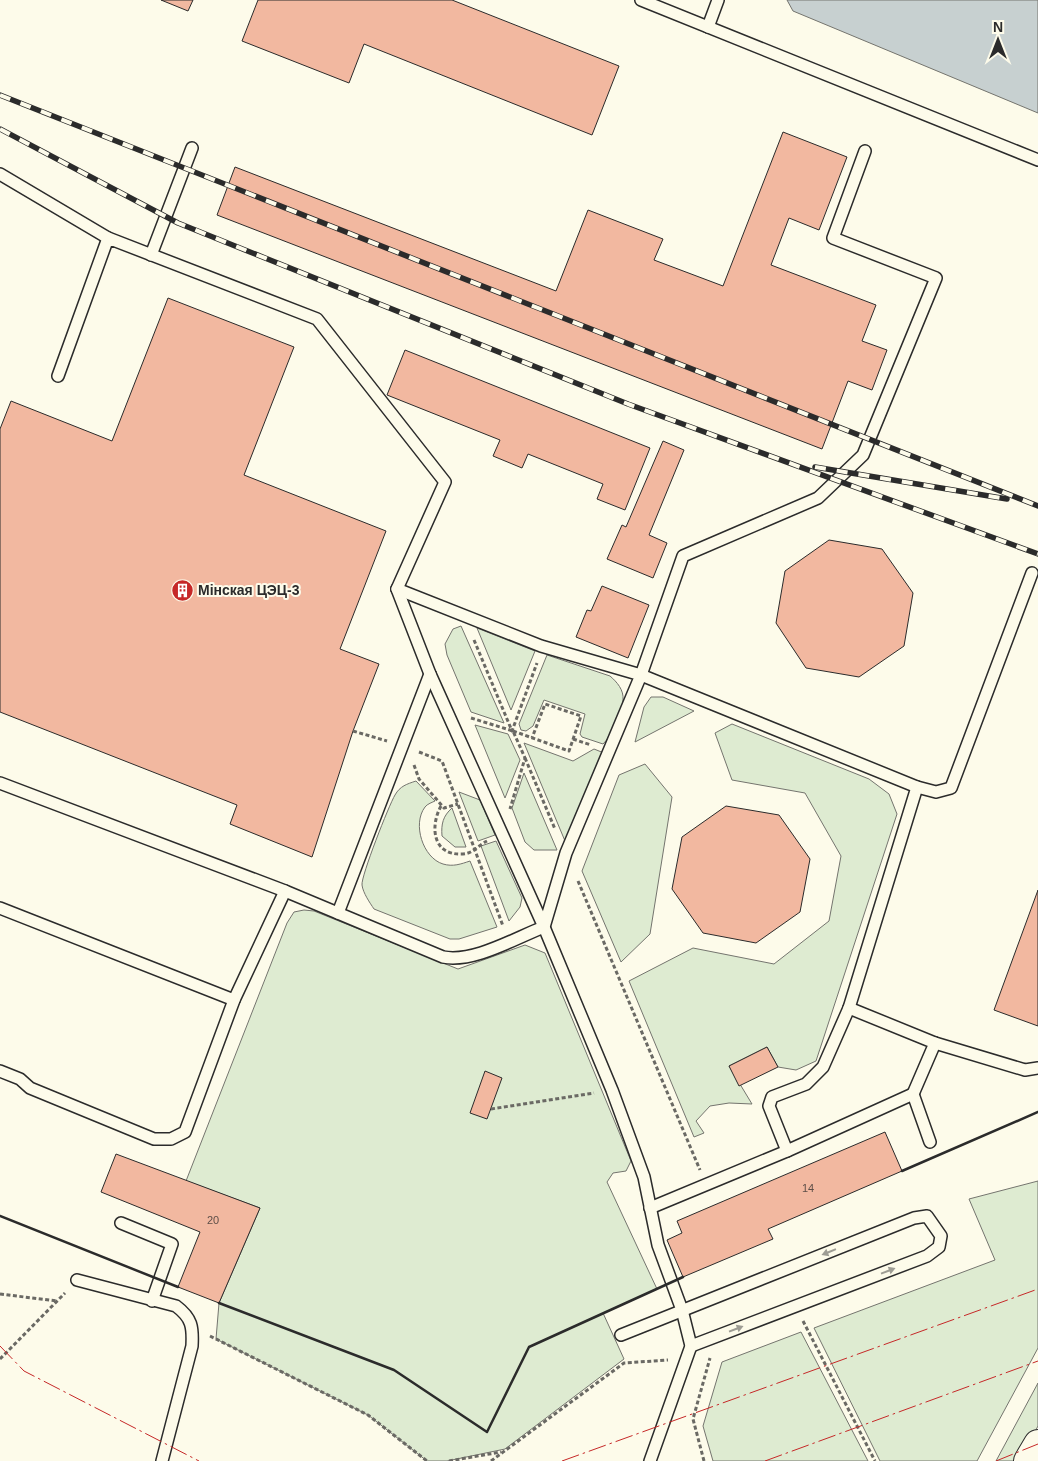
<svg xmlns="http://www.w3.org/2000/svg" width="1038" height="1461" font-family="Arial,sans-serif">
	<rect width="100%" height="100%" fill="#fdfbea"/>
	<g fill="#deebd1" stroke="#74746e">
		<path d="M461,626l43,97 -33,-11 -24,-57 -2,-11 8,-15z"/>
		<path d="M477,628l58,23 -24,59z"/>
		<path d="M547,655l63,21c7,6 14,14 13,24 0,11 -12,37 -20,44l-21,-7 -2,-3 5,-20 -41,-14 -11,26 -7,5 -5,-1 -2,-6z"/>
		<path d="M651,697h12l31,14 -59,31 9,-35z"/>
		<path d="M732,724l137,55 20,15 8,20 -81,247 -20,9 -18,-3 -11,-20 -38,19 23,38 -23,-1 -19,3 -14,15 8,12 -10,4 -65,-156 64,-33 81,16 55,-43 12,-65 -36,-63 -73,-13 -17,-47z"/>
		<path d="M475,725l33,9 12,26 -15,38z"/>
		<path d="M524,743l49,18 21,-12 10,4 -39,88z"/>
		<path d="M645,764l27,33 -22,137 -29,28 -39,-91 37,-96z"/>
		<path d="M524,773l33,77h-23l-9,-8 -13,-34z"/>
		<path d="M416,781l19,20c-2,1 -8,3 -10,6 -13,17 -2,51 18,57 10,3 18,0 27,-3l27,66 -38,12h-9l-76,-30c-4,-6 -11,-16 -12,-24 -1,-9 27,-80 33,-90 5,-9 12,-11 21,-14z"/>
		<path d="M459,792l21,8 15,35 -17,6z"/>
		<path d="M452,808l14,39h-11l-13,-11c-1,-12 1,-20 10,-28z"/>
		<path d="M496,841l26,57 -2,9 -11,14 -28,-75z"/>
		<path d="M304,910l10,1 144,58 67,-24 20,8 86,208 -5,10 -13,2 -6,9 50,107 -54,24 21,46 -119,90 -58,12h-20l-59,-46 -152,-76 3,-36 41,-95 -74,-27 101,-258 7,-11z"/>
		<path d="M1038,1181v167l-61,113h-97l-66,-133 181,-68 -26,-61z"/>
		<path d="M801,1332l67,129h-155l-10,-35 19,-64z"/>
		<path d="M1038,1383v43l-19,35h-23z"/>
	</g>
	<path fill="#c7d0d0" stroke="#74746e" d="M787,0h251v113l-245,-102z"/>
	<g fill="#f2b8a0" stroke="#2b2b2b">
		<path d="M161,0h32l-5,11z"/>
		<path d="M258,0h194l167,66 -27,69 -228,-91 -15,39 -107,-42z"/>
		<path d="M783,132l64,25 -28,73 -30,-12 -18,47 105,40 -14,36 25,9 -15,40 -24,-9 -26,68 -605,-234 18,-48 321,124 32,-81 75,29 -9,21 69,26z"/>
		<path d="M168,298l126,49 -50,128 142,56 -46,118 39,15 -26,67 -41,126 -82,-33 7,-19 -237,-93v-283l11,-28 101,40z"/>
		<path d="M405,350l245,98 -25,62 -28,-11 6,-15 -75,-30 -6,14 -29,-12 7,-16 -113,-45z"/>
		<path d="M663,441l21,9 -35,85 18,8 -14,35 -46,-19 15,-34 4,2z"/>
		<path d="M829,540l53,9 31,44 -9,53 -45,31 -53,-9 -30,-45 9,-52z"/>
		<path d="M602,586l47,19 -21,53 -52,-21 11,-27 4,1z"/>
		<path d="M726,806l53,9 31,44 -10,53 -44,31 -53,-10 -31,-44 10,-52z"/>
		<path d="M1038,890v136l-44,-16z"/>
		<path d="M767,1047l11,20 -39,19 -10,-20z"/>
		<path d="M485,1071l17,7 -15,41 -17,-6z"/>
		<path d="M885,1132l17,39 -134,58 5,10 -90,38 -16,-37 15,-7 -5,-12z"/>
		<path d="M116,1154l144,54 -41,95 -41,-16 22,-55 -99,-40z"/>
	</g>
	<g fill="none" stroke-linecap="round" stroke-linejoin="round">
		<defs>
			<g id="lane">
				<path d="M641,0l397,160"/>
				<path d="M708,27l10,-27"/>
				<path d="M0,174l108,64"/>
				<path d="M151,255l41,-107"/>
				<path d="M58,376l50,-138 209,81 128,163 -48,107 33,85 114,253 68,163 32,87 14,68 24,65 9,36 -41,115"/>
				<path d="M0,783l285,108 158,66c31,6 72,-19 101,-30l22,-74 75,-178 -100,-29 -144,-57"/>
				<path d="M917,787l19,5 15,-4 81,-215"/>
				<path d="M0,908l234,92"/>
				<path d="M338,913l92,-239"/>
				<path d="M849,1008l86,35 -22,51"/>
				<path d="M935,1043l90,27 13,-2"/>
				<path d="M0,1071l20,8 10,9 124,51h17l14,-7 49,-132 51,-109"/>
				<path d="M787,1151l-18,-45 3,-9 34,-13 17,-17 26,-59 68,-221 -276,-112 42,-119 135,-58 45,-43 73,-177 -103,-40 32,-87"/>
				<path d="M650,1208l137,-57 126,-57 17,48"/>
				<path d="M121,1223l51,21 -20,57"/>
				<path d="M77,1280l99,26c16,12 17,21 16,40l-30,115"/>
				<path d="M621,1335l293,-117 13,-2 14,20 -2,11 -12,9 -236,90"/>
			</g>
			<path id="primary" d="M1028,1461l10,-17"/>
		</defs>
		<use href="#lane" stroke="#2b2b2b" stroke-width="14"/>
		<use href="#primary" stroke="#2b2b2b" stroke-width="30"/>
		<g stroke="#6a6964" stroke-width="3" stroke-dasharray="4 2.5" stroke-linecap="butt">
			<path d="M474,640l38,91 25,-68"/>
			<path d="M471,718l42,13 12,27 -15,51"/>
			<path d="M353,731l34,10"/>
			<path d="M513,731l56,20 12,-35 -36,-12 -13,34"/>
			<path d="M573,739l18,6"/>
			<path d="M419,752l23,9 61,165"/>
			<path d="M525,758l30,71"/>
			<path d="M414,765l5,14 25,29 14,-4"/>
			<path d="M441,806c-11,20 -9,50 22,48 9,0 16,-9 24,-13"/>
			<path d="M578,881l122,289"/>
			<path d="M491,1109l103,-16"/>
			<path d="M0,1294l57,7"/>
			<path d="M803,1321l72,140"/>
			<path d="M210,1336l158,79 59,46"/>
			<path d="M0,1359l65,-66"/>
			<path d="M449,1461l52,-9"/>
			<path d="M491,1461l133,-98 44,-3"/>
			<path d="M704,1461l-11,-42 17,-61"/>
		</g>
		<use href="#lane" stroke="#fdfbea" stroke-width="11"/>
		<use href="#primary" stroke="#fdfbea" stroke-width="28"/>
		<defs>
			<g id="rail">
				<path d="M0,95l1038,411"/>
				<path d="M0,129l178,94 450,181 410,150"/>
				<path d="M815,467l192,32"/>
			</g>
		</defs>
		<use href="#rail" stroke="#2b2b2b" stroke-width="5.5"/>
		<use href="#rail" stroke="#fdfbea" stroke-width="4" stroke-dasharray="11" stroke-linecap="butt"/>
		<g stroke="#2b2b2b" stroke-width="2.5">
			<path d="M902,1171l136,-59"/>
			<path d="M0,1216l178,71"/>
			<path d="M219,1303l175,67 93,62 42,-85 154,-70"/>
		</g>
		<g stroke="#c62828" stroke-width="1" stroke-dasharray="18 4 2.5 4" stroke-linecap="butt">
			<path d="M0,1346l24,25 175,90"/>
			<path d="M562,1461l476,-172"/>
			<path d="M765,1461l273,-100"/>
			<path d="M996,1461l42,-17"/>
		</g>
	</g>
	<defs><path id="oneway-solid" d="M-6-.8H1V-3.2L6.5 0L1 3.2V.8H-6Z" transform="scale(1.25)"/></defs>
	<g fill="#9e9d94">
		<use href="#oneway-solid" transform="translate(829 1252) rotate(158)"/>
		<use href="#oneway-solid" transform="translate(888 1271) rotate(-21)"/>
		<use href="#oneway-solid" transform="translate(736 1329) rotate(-21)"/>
	</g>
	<defs>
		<symbol id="building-disc" viewBox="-11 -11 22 22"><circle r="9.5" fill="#c62828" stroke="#fdfbea"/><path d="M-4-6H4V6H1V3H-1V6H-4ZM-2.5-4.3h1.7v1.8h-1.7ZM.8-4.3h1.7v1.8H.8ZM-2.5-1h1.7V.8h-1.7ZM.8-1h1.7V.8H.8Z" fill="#fff"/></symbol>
	</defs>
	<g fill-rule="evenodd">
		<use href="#building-disc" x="170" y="578" width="25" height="25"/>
	</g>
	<g text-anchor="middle" stroke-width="4" stroke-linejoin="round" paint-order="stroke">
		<g font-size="11" fill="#5d4e48">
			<text x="808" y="1192">14</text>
			<text x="213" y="1224">20</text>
		</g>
		<g font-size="14" font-weight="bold" fill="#2b2b2b" stroke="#fdfbea" text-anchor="start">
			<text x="198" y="595">Мінская ЦЭЦ-3</text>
		</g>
	</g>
	<g transform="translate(998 40)" stroke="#fdfbea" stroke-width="4" paint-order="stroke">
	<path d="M0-4L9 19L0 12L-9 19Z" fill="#2b2b2b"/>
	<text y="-8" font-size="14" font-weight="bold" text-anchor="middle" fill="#2b2b2b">N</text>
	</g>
</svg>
